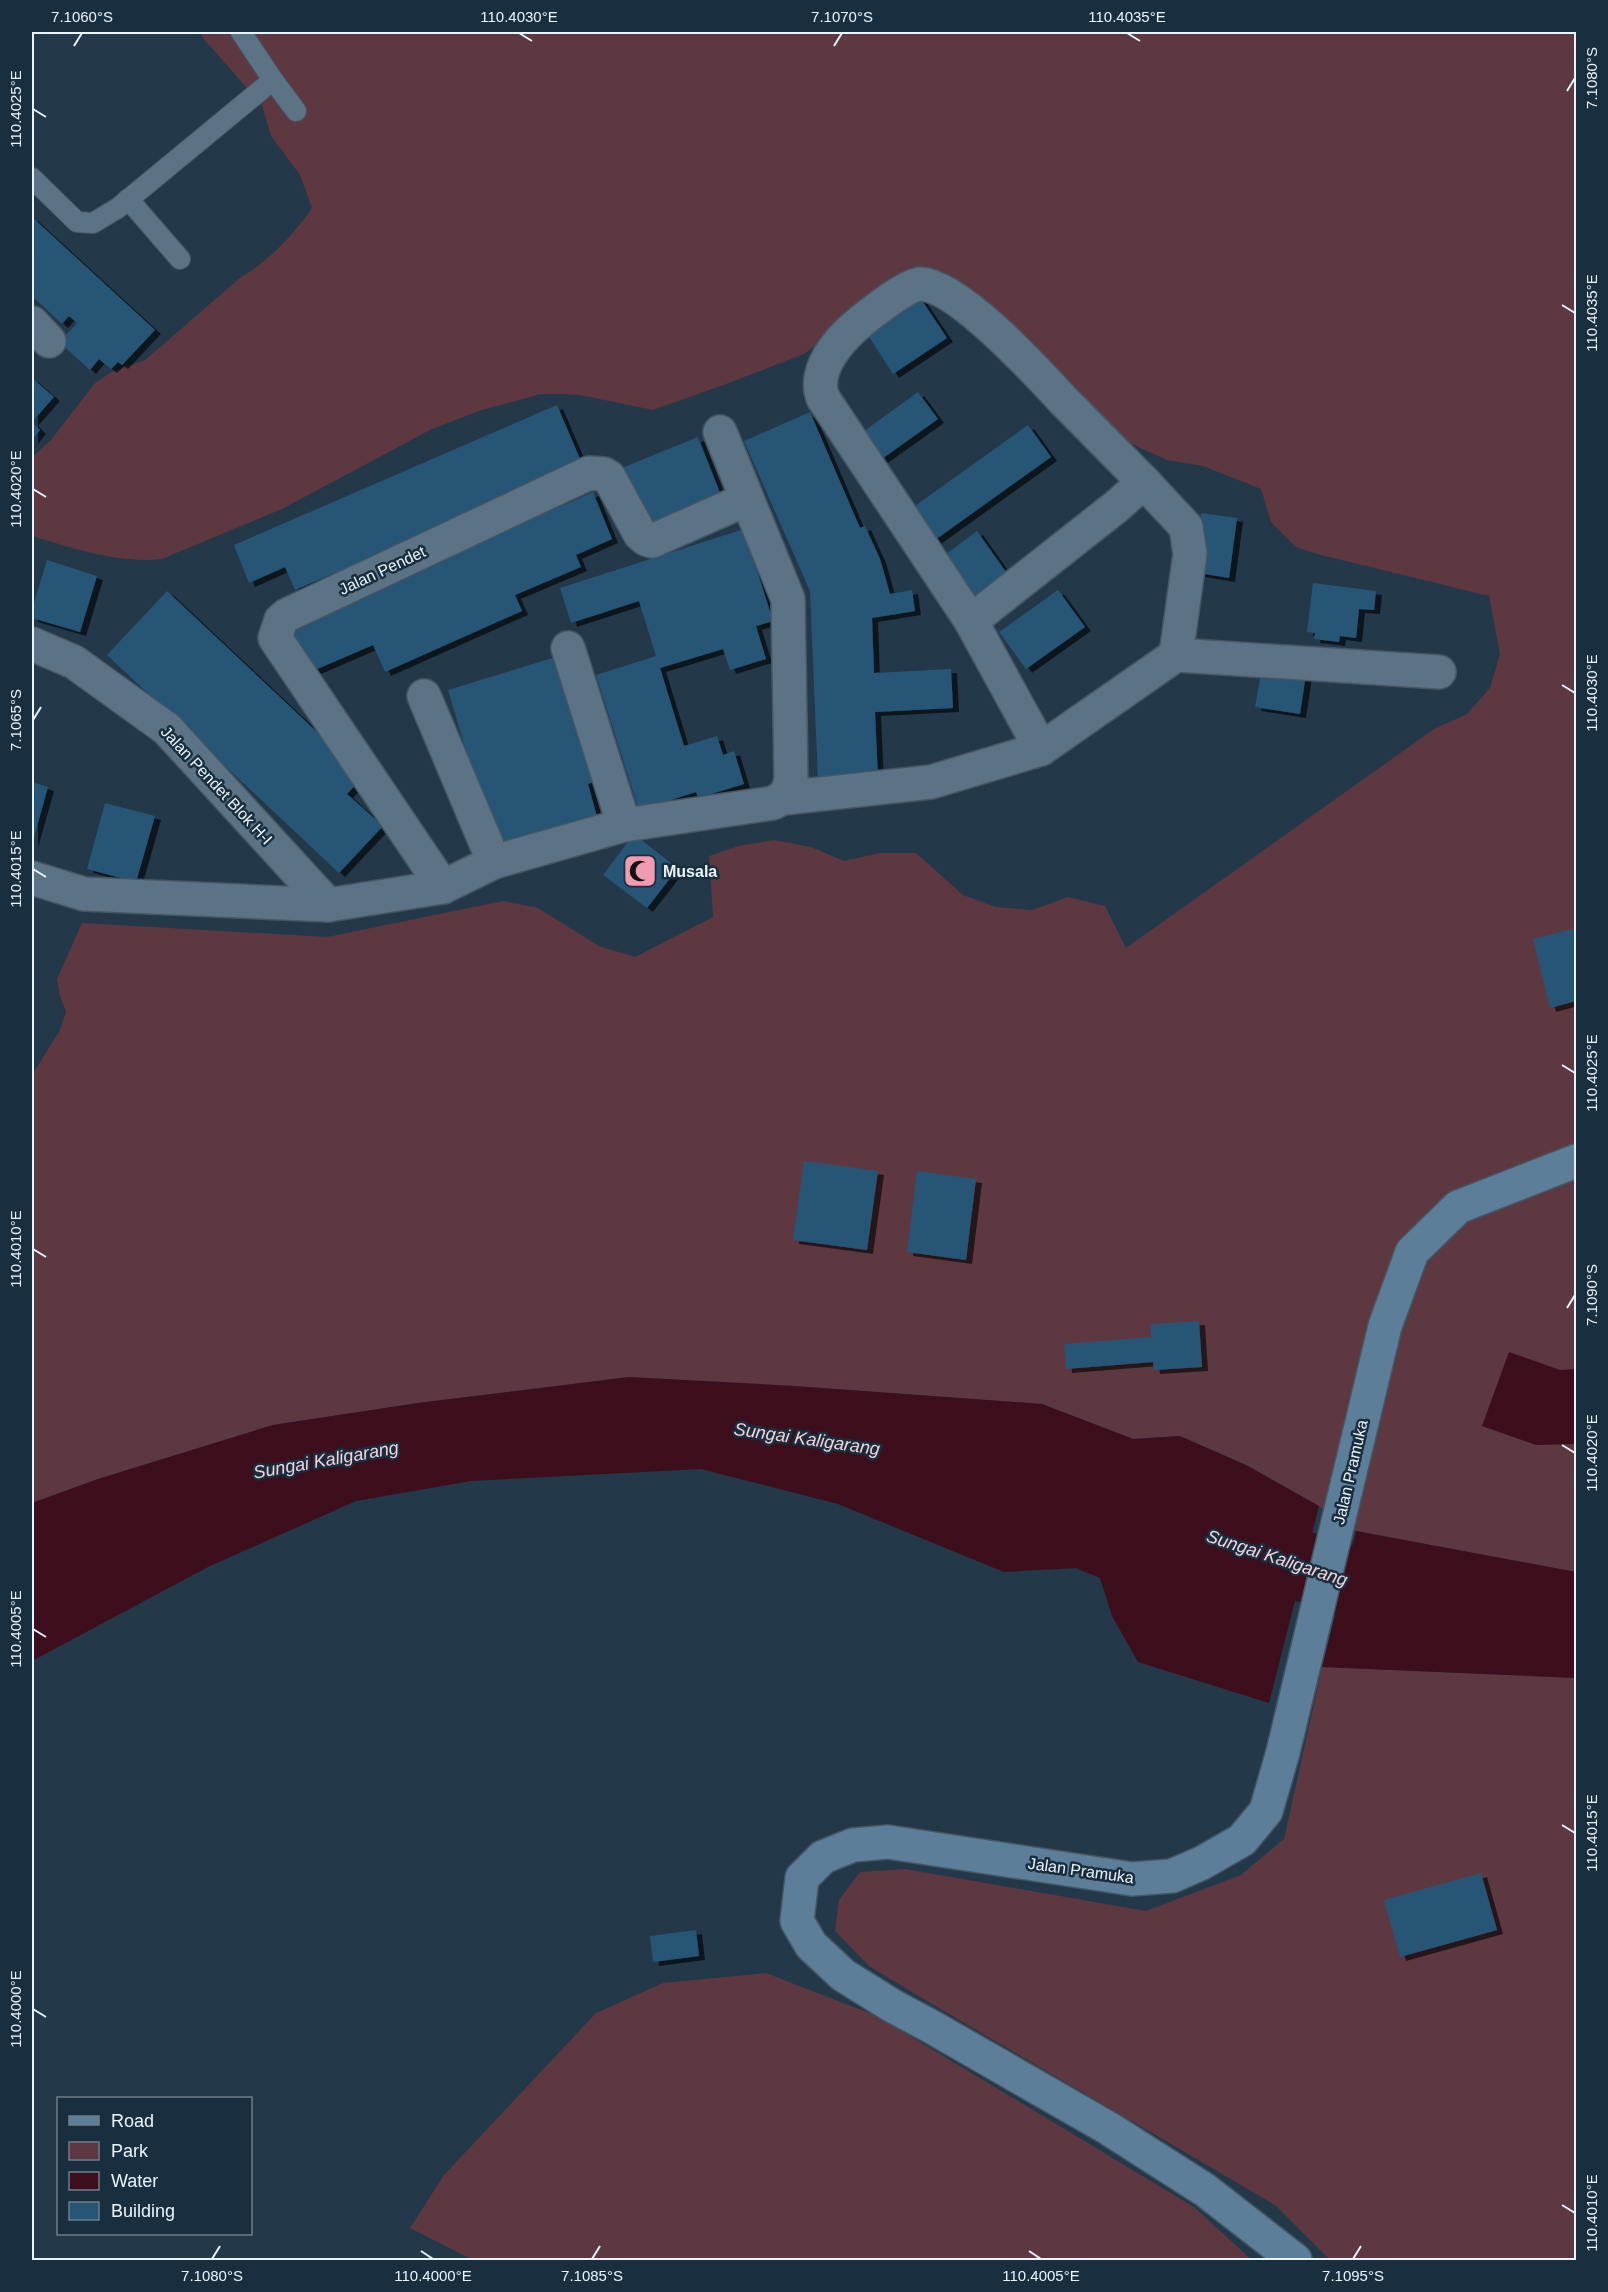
<svg xmlns="http://www.w3.org/2000/svg" width="1608" height="2292" font-family="Helvetica,sans-serif">
	<defs>
		<filter id="shadow"><feDropShadow dx="6" dy="4" stdDeviation="0" flood-color="#0009"/></filter>
	</defs>
	<rect width="100%" height="100%" fill="#233848"/>
	<g fill="#5e3841">
		<path d="M201,32h1375v1540l-220,-41 -16,-7 -21,-18 -73,-41 -66,-29 -47,3 -91,-35 -248,-18 -165,-9 -211,26 -145,22 -175,54 -66,24v-428l28,-45 6,-18 -6,-16 -3,-17 25,-56 245,14 176,-36 35,7 61,38 36,11 78,-40 -4,-61 29,-10 36,-6 37,7 33,14 36,-8h36l47,42 33,12 36,3 36,-13 37,9 21,42 308,-219 33,-15 23,-26 10,-34 -11,-58 -172,-42 -21,-7 -25,-25 -10,-33 -58,-23 -36,-6 -31,-14 -60,-37 -159,-139 -113,84 -78,30 -73,26 -73,-15 -18,-1h-21l-59,16 -50,19 -150,80 -120,50c-44,5 -89,-11 -130,-23v-79l19,-17 44,-57 15,-10 35,-13 96,-83c28,-16 53,-43 71,-69l-12,-33 -29,-39 -9,-31 -60,-68z"/>
		<path d="M1322,1667l254,11v582h-246l-55,-55 -360,-211 -46,-28 -34,-35 4,-31 21,-28 45,-3 241,42 95,-36 43,-36z"/>
		<path d="M766,1973l111,43 317,191 58,53h-779l-63,-32 34,-53 152,-162 67,-30z"/>
	</g>
	<g fill="#3d0f1d">
		<path d="M1509,1352l51,18 16,-1v75l-40,1 -54,-19z"/>
		<path d="M629,1377l165,9 248,18 91,35 47,-3 66,29 73,41 -50,197 -131,-41 -26,-46 -12,-38 -24,-10 -72,4 -166,-68 -137,-35 -230,12 -115,20 -148,66 -176,94v-158l66,-24 175,-54 145,-22z"/>
		<path d="M1356,1531l220,41v106l-254,-11z"/>
	</g>
	<g fill="none" stroke-linecap="round" stroke-linejoin="round">
		<path stroke="#3d0f1d" stroke-width="70" d="M1211,1536l167,55 198,16"/>
	</g>
	<g fill="#285575" filter="url(#shadow)">
		<path d="M32,217l123,113 -33,35 -4,-3 -7,7 -12,-10 -9,11 -31,-28 18,-19 -8,-7 -7,8 -30,-28z"/>
		<path d="M917,293l30,45 -54,36 -29,-45z"/>
		<path d="M32,378l22,19 -22,25 8,8 -8,10z"/>
		<path d="M918,392l20,27 -59,42 -19,-27z"/>
		<path d="M557,405l26,61 -288,124 -10,-23 -36,16 -15,-38z"/>
		<path d="M810,412l50,116 5,-2 15,33 10,35 22,-4 3,21 -43,7 2,55 77,-4 2,39 -78,4 3,67 -60,2 -8,-190 -66,-150z"/>
		<path d="M1028,425l23,32 -116,83 -23,-32z"/>
		<path d="M698,437l24,61 -77,30 -23,-60z"/>
		<path d="M593,492l19,47 -36,16 5,12 -66,28 7,16 -137,61 -12,-27 -65,28 -21,-45z"/>
		<path d="M1201,513l36,5 -8,60 -36,-6z"/>
		<path d="M744,529l29,92 -17,5 10,33 -36,11 -7,-21 -63,19 24,78 33,-10 6,19 11,-4 10,33 -46,14 -2,-6 -57,18 -43,-135 60,-19 -17,-55 -68,22 -11,-35z"/>
		<path d="M977,531l34,48 -32,23 -34,-47z"/>
		<path d="M47,560l50,16 -17,56 -48,-14v-8z"/>
		<path d="M1313,583l63,8 -2,19 -15,-1 -3,29 -16,-2 -1,6 -25,-3 1,-6 -8,-1z"/>
		<path d="M1058,590l27,37 -59,42 -27,-37z"/>
		<path d="M167,591l197,185 -17,18 36,32 -44,47 -232,-218z"/>
		<path d="M562,655l38,125 -12,4 11,40 -102,31 -49,-165z"/>
		<path d="M1262,667l44,7 -6,40 -45,-7z"/>
		<path d="M32,782l16,5 -16,57z"/>
		<path d="M105,803l50,13 -19,66 -49,-13z"/>
		<path d="M634,834l44,34 -31,40 -44,-33z"/>
		<path d="M1576,928v73l-26,7 -17,-69z"/>
		<path d="M804,1161l74,10 -11,79 -74,-10z"/>
		<path d="M917,1171l59,8 -10,81 -59,-8z"/>
		<path d="M1199,1321l3,46 -48,3 -1,-8 -87,7 -2,-25 87,-7v-13z"/>
		<path d="M1481,1873l16,57 -97,27 -16,-57z"/>
		<path d="M696,1930l3,26 -46,6 -3,-26z"/>
	</g>
	<g fill="none" stroke-linecap="round" stroke-linejoin="round">
		<defs>
			<g id="lane">
				<path d="M273,80l23,31"/>
				<path d="M32,178l45,44 16,1 25,-15 155,-128 -32,-48"/>
				<path d="M128,199l52,60"/>
			</g>
			<g id="street">
				<path d="M32,323l17,18"/>
				<path d="M971,621l146,-115 27,-24 42,45 4,27 -14,101"/>
				<path d="M32,644l42,18 93,67 161,176"/>
				<path d="M568,648l56,177"/>
				<path d="M424,696l70,166"/>
				<path d="M1041,749l-70,-128 -148,-223c-9,-23 8,-48 24,-64 11,-11 60,-51 74,-50 39,3 116,88 143,117 27,27 53,54 80,81"/>
				<path d="M784,798l147,-16 110,-33 135,-94 263,17"/>
				<path d="M32,878l52,16 244,11 115,-18 51,-25 130,-37 149,-22c12,-6 16,-11 18,-25l-3,-179 -68,-167"/>
				<path d="M443,887l-168,-249 6,-18 6,-5 302,-142 15,1 5,3 31,57 6,5 6,2 95,-42"/>
			</g>
			<path id="secondary" d="M1295,2260l-90,-70 -97,-62 -176,-101 -41,-22 -48,-30 -32,-30 -14,-24 5,-43 21,-21 30,-12 35,-3 244,37 40,-3 30,-13 40,-23 24,-29 17,-59 102,-426 27,-74 46,-45 118,-46"/>
		</defs>
		<use href="#lane" stroke="#455664" stroke-width="22"/>
		<use href="#street" stroke="#455664" stroke-width="36"/>
		<use href="#secondary" stroke="#455664" stroke-width="36"/>
		<use href="#lane" stroke="#5c7285" stroke-width="20"/>
		<use href="#street" stroke="#5c7285" stroke-width="33"/>
		<use href="#secondary" stroke="#5d7e98" stroke-width="33"/>
	</g>
	<path fill="none" stroke="#eaf4fd" stroke-width="2" d="M519,33l13,8M1127,33l13,8M74,46l8,-13M834,46l8,-13M1567,91l8,-13M33,109l13,8M1562,305l13,8M33,489l13,8M1562,685l13,8M33,720l8,-13M33,869l13,8M1562,1065l13,8M33,1249l13,8M1567,1308l8,-13M1562,1445l13,8M33,1629l13,8M1562,1825l13,8M33,2009l13,8M1562,2205l13,8M421,2251l12,8M1029,2251l12,8M212,2259l8,-13M592,2259l8,-13M1353,2259l8,-13"/>
	<defs>
		<symbol id="mosque-square" viewBox="-11 -11 22 22"><rect x="-9" y="-9" width="18" height="18" rx="4" fill="#f29aaf" stroke="#192e3e"/><path d="M3.5-4.9A6 6 0 1 0 3.5 4.9A5 5 0 1 1 3.5-4.9Z" fill="#111"/></symbol>
	</defs>
	<g fill-rule="evenodd">
		<use href="#mosque-square" x="621" y="852" width="38" height="38"/>
	</g>
	<g text-anchor="middle" stroke-width="5" stroke-linejoin="round" paint-order="stroke">
		<g font-size="16" fill="#eaf4fd" stroke="#192e3e">
			<text transform="translate(382 570) rotate(-25)" y="6">Jalan Pendet</text>
			<text transform="translate(217 785) rotate(47)" y="6">Jalan Pendet Blok H-I</text>
			<text transform="translate(1350 1472) rotate(-77)" y="6">Jalan Pramuka</text>
			<text transform="translate(1081 1870) rotate(8)" y="6">Jalan Pramuka</text>
		</g>
		<g font-size="16" font-weight="bold" fill="#eaf4fd" stroke="#192e3e" text-anchor="start">
			<text x="663" y="877">Musala</text>
		</g>
		<g font-size="18" font-style="italic" fill="#f7d3da" stroke="#192e3e">
			<text transform="translate(807 1439) rotate(8)" y="6">Sungai Kaligarang</text>
			<text transform="translate(326 1460) rotate(-10)" y="6">Sungai Kaligarang</text>
			<text transform="translate(1277 1558) rotate(18)" y="6">Sungai Kaligarang</text>
		</g>
	</g>
	<rect width="1608" height="2292" fill="none" stroke="#192e3e" stroke-width="66"/>
	<rect x="57" y="2097" width="195" height="138" fill="#192e3e" stroke="#6d7d8a" stroke-width="1.5"/>
	<rect x="69" y="2116" width="30" height="9" fill="#5d7e98" stroke="#6d7d8a" stroke-width="1.5"/>
	<text x="111" y="2127" font-size="18" fill="#eaf4fd">Road</text>
	<rect x="69" y="2142" width="30" height="18" fill="#5e3841" stroke="#6d7d8a" stroke-width="1.5"/>
	<text x="111" y="2157" font-size="18" fill="#eaf4fd">Park</text>
	<rect x="69" y="2172" width="30" height="18" fill="#3d0f1d" stroke="#6d7d8a" stroke-width="1.5"/>
	<text x="111" y="2187" font-size="18" fill="#eaf4fd">Water</text>
	<rect x="69" y="2202" width="30" height="18" fill="#285575" stroke="#6d7d8a" stroke-width="1.5"/>
	<text x="111" y="2217" font-size="18" fill="#eaf4fd">Building</text>
	<rect x="33" y="33" width="1542" height="2226" fill="none" stroke="#eaf4fd" stroke-width="2"/>
	<g font-size="15" text-anchor="middle" fill="#eaf4fd">
		<text x="82" y="22">7.1060°S</text>
		<text x="519" y="22">110.4030°E</text>
		<text x="842" y="22">7.1070°S</text>
		<text x="1127" y="22">110.4035°E</text>
		<text transform="translate(1592 78) rotate(-90)" y="5">7.1080°S</text>
		<text transform="translate(16 109) rotate(-90)" y="5">110.4025°E</text>
		<text transform="translate(1592 313) rotate(-90)" y="5">110.4035°E</text>
		<text transform="translate(16 489) rotate(-90)" y="5">110.4020°E</text>
		<text transform="translate(1592 693) rotate(-90)" y="5">110.4030°E</text>
		<text transform="translate(16 720) rotate(-90)" y="5">7.1065°S</text>
		<text transform="translate(16 869) rotate(-90)" y="5">110.4015°E</text>
		<text transform="translate(1592 1073) rotate(-90)" y="5">110.4025°E</text>
		<text transform="translate(16 1249) rotate(-90)" y="5">110.4010°E</text>
		<text transform="translate(1592 1295) rotate(-90)" y="5">7.1090°S</text>
		<text transform="translate(1592 1453) rotate(-90)" y="5">110.4020°E</text>
		<text transform="translate(16 1629) rotate(-90)" y="5">110.4005°E</text>
		<text transform="translate(1592 1833) rotate(-90)" y="5">110.4015°E</text>
		<text transform="translate(16 2009) rotate(-90)" y="5">110.4000°E</text>
		<text transform="translate(1592 2213) rotate(-90)" y="5">110.4010°E</text>
		<text x="212" y="2281">7.1080°S</text>
		<text x="433" y="2281">110.4000°E</text>
		<text x="592" y="2281">7.1085°S</text>
		<text x="1041" y="2281">110.4005°E</text>
		<text x="1353" y="2281">7.1095°S</text>
	</g>
</svg>
